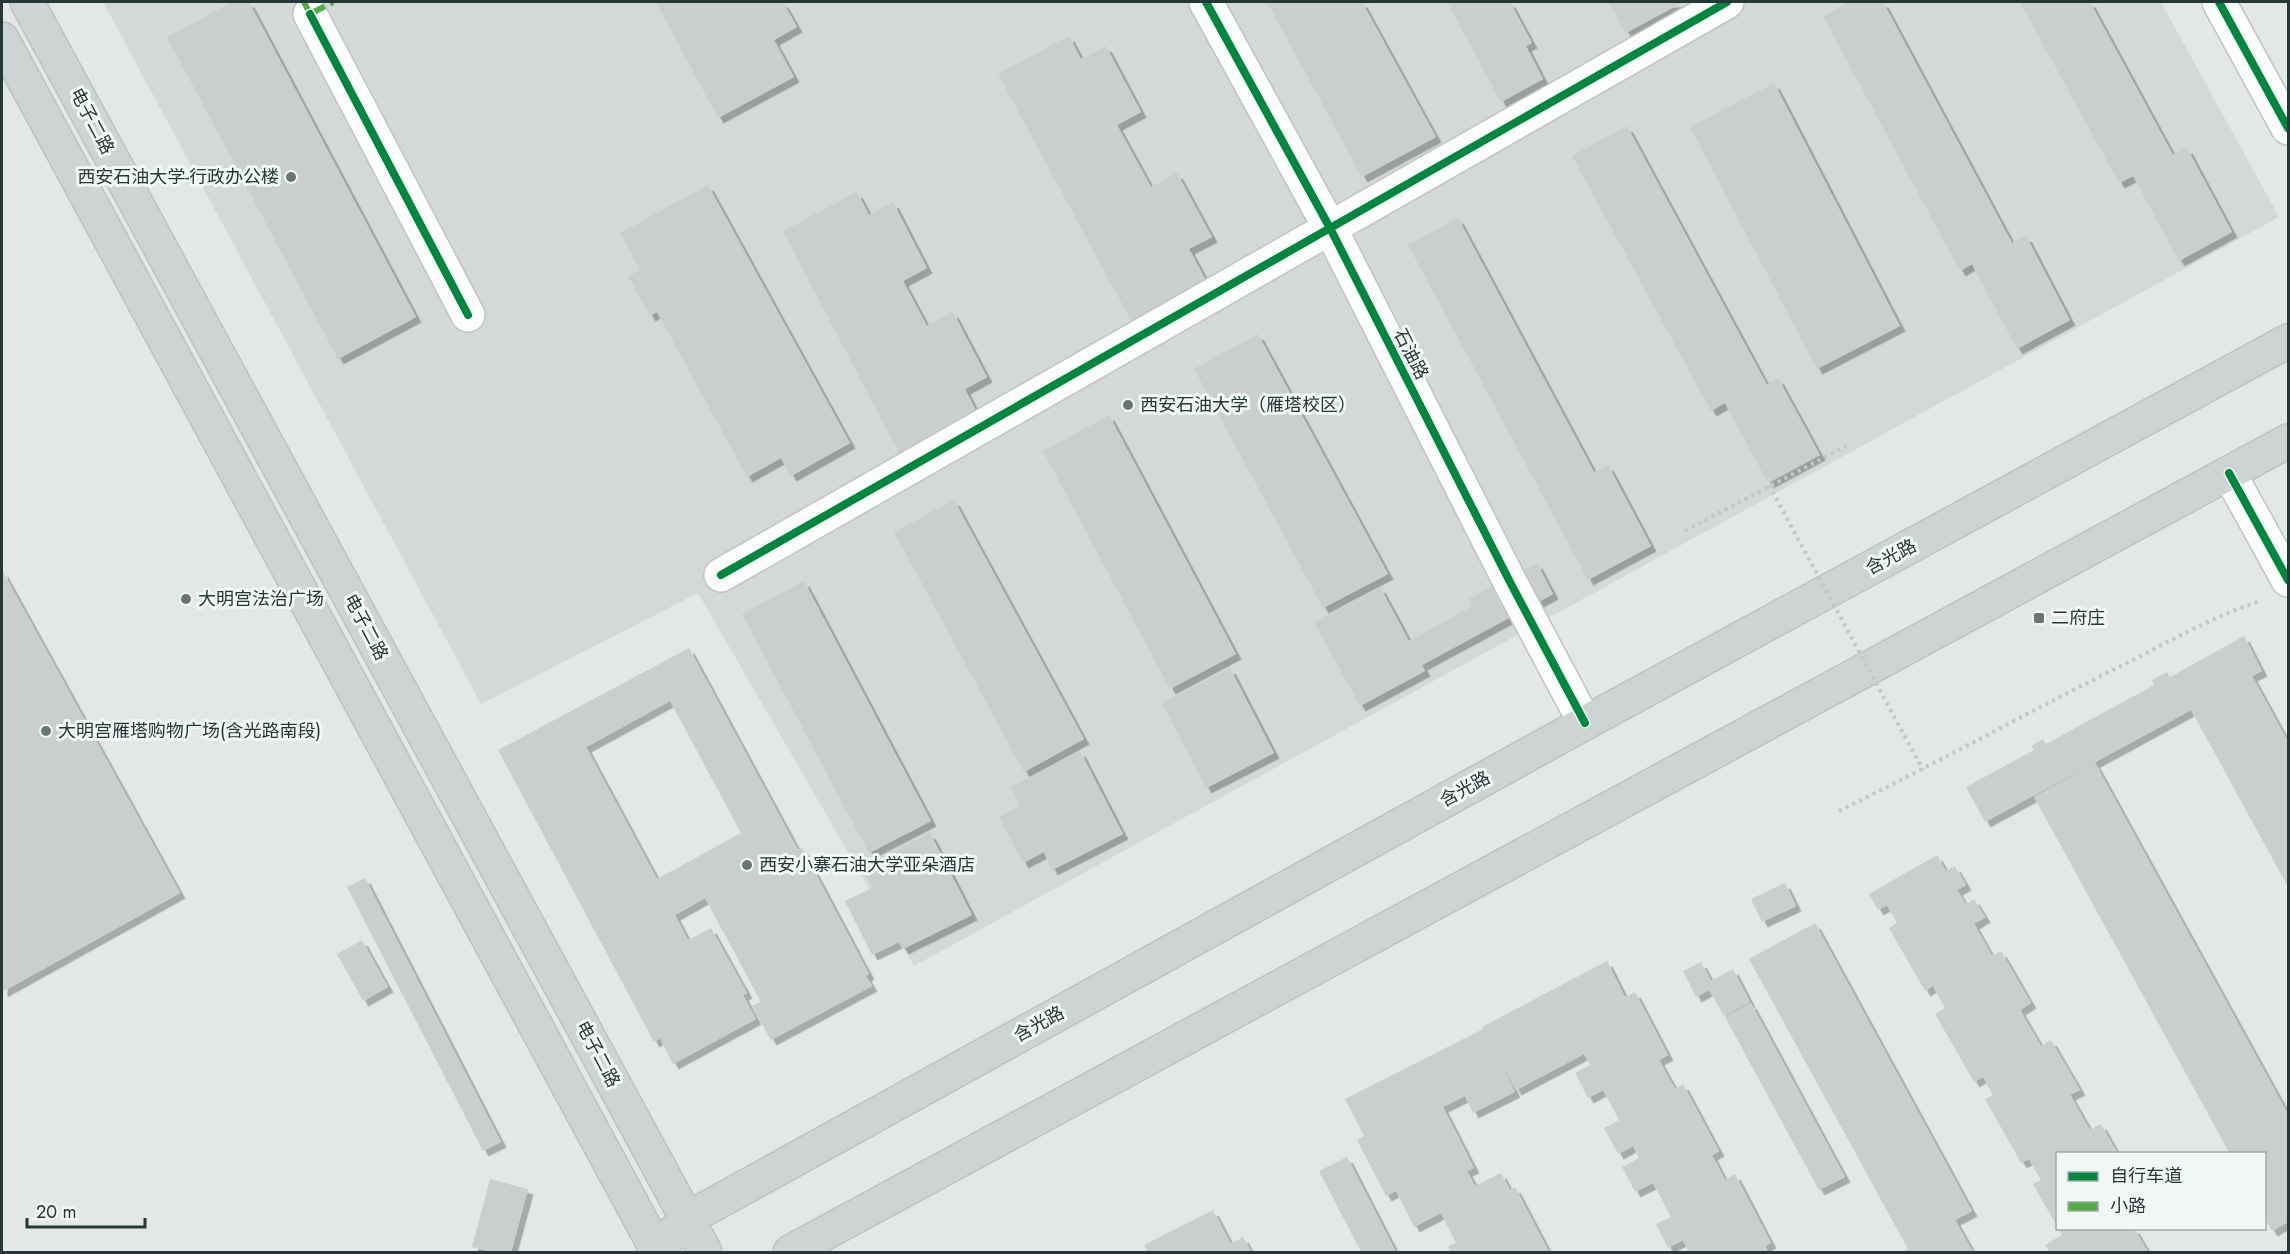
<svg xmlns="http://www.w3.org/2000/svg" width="2290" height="1254" font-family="Jost,'Noto Sans SC',sans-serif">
	<defs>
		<filter id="shadow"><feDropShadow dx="5.5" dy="5.5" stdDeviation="0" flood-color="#0004"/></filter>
	</defs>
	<rect width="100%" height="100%" fill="#e3e8e7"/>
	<path fill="#d2d9d7" d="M103,2h2058l118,215 -1365,749 -216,-373 -217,111z"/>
	<g fill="#cacfce" fill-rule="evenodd" filter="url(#shadow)">
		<path d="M233,2h16l167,315 -78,42 -171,-322z"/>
		<path d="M656,2h127l14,25 -23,13 20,37 -76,41z"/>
		<path d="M1267,2h95l74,135 -74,40z"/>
		<path d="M1447,2h63l22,41 -6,3 17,33 -42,23z"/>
		<path d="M1609,2h74l-57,31z"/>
		<path d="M1850,2h33l129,241 14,-7 44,84 -53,29 -45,-85 -12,7 -137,-255z"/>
		<path d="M2020,2h70l83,153 14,-7 45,84 -53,29 -46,-85 -14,7z"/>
		<path d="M1069,36l12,23 25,-13 35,66 -24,13 34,62 26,-14 35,64 -23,12 21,39 -75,40 -137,-254z"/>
		<path d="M1774,83l126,243 -83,43 -127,-242z"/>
		<path d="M1627,126l140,259 11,-7 42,77 -52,28 -43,-80 -14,8 -139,-255z"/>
		<path d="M708,185l142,258 -59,33 -10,-18 -34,19 -90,-165 -7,4 -22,-40 12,-6 -20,-37z"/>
		<path d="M857,192l12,23 24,-13 34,66 -24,13 24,45 26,-14 34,65 -22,12 13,26 -78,40 -117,-224z"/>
		<path d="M1458,218l136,254 14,-7 43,81 -63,34 -180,-335z"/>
		<path d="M1258,334l130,240 -65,34 -129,-239z"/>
		<path d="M1109,415l127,239 -66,35 -127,-238z"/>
		<path d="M954,500l130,239 -60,33 -130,-240z"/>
		<path d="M1537,563l16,31 -131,71 3,6 -65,35 -46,-84 66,-35 29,54 64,-35 -4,-7z"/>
		<path d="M2,570l178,323 -178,99z"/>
		<path d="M804,581l127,240 -62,32 -127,-239z"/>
		<path d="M2244,636l18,35 -10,5 36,66v145l-97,-177 -206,112 -19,-35 68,-37 -3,-4 12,-7 3,5 108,-59 -2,-5 15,-8 3,5z"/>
		<path d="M689,648l109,202 4,-2 67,126 -3,2 6,10 -101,54 -19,-34 9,-4 -56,-104 -30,17 13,25 23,-12 36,65 -4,2 13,24 -83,45 -13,-26 -6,4 -156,-292zM670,701l71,132 -84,46 -71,-132z"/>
		<path d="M1230,668l44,85 -68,35 -44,-85z"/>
		<path d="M1080,751l43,83 -71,36 -8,-18 -21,11 -24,-46 22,-11 -10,-19z"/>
		<path d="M2095,763l193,351v108l-16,9 -8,-14v-63h-34l-196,-357z"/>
		<path d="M930,833l42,82 -69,34 -4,-7 -27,13 -27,-54 27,-13 -11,-21z"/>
		<path d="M1937,855l9,16 9,-5 11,19 -9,5 9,14 8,-5 11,18 -11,7 18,32 9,-5 30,52 -11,7 21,36 10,-6 29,50 -10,5 20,35 11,-6 17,30h-60v74l-25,-44 8,-4 -12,-21 -8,4 -36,-64 8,-4 -10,-18 -9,5 -39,-68 10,-6 -12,-22 -8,5 -36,-63 8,-5 -10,-18 -9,5 -9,-16z"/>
		<path d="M365,878l136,264 -18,9 -136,-264z"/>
		<path d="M1785,883l11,23 -34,16 -11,-23z"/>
		<path d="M1815,923l157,288 -17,9 18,32h-71l6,-3 -159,-290z"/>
		<path d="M362,940l26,47 -25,14 -26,-47z"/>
		<path d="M1607,961l18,36 10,-5 33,63 -9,5 16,29 8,-5 36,67 -7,4 13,25 10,-6 36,69 -6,3 3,6h-85l5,-2 -5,-10 -15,8 -12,-24 15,-7 -18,-34 -18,9 -13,-25 17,-9 -6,-12 -15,8 -14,-26 15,-8 -16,-30 -15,8 -13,-25 15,-8 -6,-11 -68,36 -21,-39 20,41 -42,21 -8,-17 -22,11 31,61 -7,3 8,15 26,-13 9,17 5,-3 34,65h-98l-3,-6 8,-3 -15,-30 -27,14 -18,-36 -10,5 -29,-56 7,-4 -19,-37 138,-70 -1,-2z"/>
		<path d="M1701,962l10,19 22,-12 17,33 -26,14 -15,-26 -13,7 -13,-26z"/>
		<path d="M1751,1003l94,174 -26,13 -94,-173z"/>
		<path d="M1347,1157l49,95h-35l-42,-81z"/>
		<path d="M490,1179l38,10 -17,63h-18l-21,-5z"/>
		<path d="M1213,1210l18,34 12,-7 8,15h-104l-3,-7z"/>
		<path d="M2058,1228h76l14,24h-98l-5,-7 17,-10z"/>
	</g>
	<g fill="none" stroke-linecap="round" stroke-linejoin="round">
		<defs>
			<g id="minor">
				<path d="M1206,2l124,226 181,356 74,139"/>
				<path d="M2219,2l69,126"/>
				<path d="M310,14l158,301"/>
				<path d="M2229,473l59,107"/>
				<path d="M721,575l1006,-573"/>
			</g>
			<g id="major">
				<path d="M27,2l678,1250"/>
				<path d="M2,39l656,1213"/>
				<path d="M656,1250l31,-31 898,-496 703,-382"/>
				<path d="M790,1252l1498,-811"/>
			</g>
		</defs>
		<use href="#minor" stroke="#c0c5c4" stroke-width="36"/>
		<use href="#major" stroke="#bcc4c3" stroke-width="36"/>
		<g stroke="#c1c8c7" stroke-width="4" stroke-dasharray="3 4.5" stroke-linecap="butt">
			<path d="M1685,531l161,-85"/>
			<path d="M1839,811c96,-47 189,-99 284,-146 45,-23 89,-48 137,-64"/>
		</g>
		<use href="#minor" stroke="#fbfcfb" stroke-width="33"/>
		<use href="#major" stroke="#ced4d3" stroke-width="33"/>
		<path stroke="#c1c8c7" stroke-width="4" stroke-dasharray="3 4.5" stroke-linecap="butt" d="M1769,485l154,285"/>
		<path stroke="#53ac45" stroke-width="6" stroke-dasharray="12 6" stroke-linecap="butt" d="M304,2l6,12 23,-12"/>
		<defs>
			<g id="cycleway">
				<path d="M1206,2l124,226 181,356 74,139"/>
				<path d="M2219,2l69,126"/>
				<path d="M310,14l158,301"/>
				<path d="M2229,473l59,107"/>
				<path d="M721,575l1006,-573"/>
			</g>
		</defs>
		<use href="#cycleway" stroke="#f1f7f5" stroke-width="11"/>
		<use href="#cycleway" stroke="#00873e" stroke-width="8"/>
	</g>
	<g fill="#677675" stroke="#f1f7f5" stroke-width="2">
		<circle cx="291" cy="177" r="6"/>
		<circle cx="1128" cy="405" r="6"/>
		<circle cx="186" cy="599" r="6"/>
		<rect x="2033" y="612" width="12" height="12" rx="3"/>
		<circle cx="46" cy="731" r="6"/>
		<circle cx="747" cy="865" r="6"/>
	</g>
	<g text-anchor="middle" stroke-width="6" stroke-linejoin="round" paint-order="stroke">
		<g font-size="18" fill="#243837" stroke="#f1f7f5">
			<text transform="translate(92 121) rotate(62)" y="6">电子二路</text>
			<text transform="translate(1411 354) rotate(63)" y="6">石油路</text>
			<text transform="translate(1891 557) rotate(-28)" y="6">含光路</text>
			<text transform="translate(366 627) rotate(62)" y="6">电子二路</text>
			<text transform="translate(1465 789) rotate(-29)" y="6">含光路</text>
			<text transform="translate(1039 1024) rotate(-29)" y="6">含光路</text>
			<text transform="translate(598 1054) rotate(62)" y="6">电子二路</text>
		</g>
		<g font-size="18" fill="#243837" stroke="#f1f7f5" text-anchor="start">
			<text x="279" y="183" text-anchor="end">西安石油大学-行政办公楼</text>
			<text x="1140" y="411">西安石油大学（雁塔校区）</text>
			<text x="198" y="605">大明宫法治广场</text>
			<text x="2051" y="624">二府庄</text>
			<text x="58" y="737">大明宫雁塔购物广场(含光路南段)</text>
			<text x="759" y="871">西安小寨石油大学亚朵酒店</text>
		</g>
	</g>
	<rect width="2290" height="1254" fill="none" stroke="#243837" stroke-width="6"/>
	<rect x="2056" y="1152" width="210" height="78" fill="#f1f7f5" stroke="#9faba9" stroke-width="1.5"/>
	<rect x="2068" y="1172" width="30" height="9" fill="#00873e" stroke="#9faba9" stroke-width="1.5"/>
	<text x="2110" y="1182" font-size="18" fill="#243837">自行车道</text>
	<rect x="2068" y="1202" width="30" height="9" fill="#53ac45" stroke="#9faba9" stroke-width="1.5"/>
	<text x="2110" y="1212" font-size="18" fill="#243837">小路</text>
	<path d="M27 1218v9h118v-9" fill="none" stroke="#243837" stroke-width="3"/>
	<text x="36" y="1218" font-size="18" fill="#243837" stroke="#f1f7f5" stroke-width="4.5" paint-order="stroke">20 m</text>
</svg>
